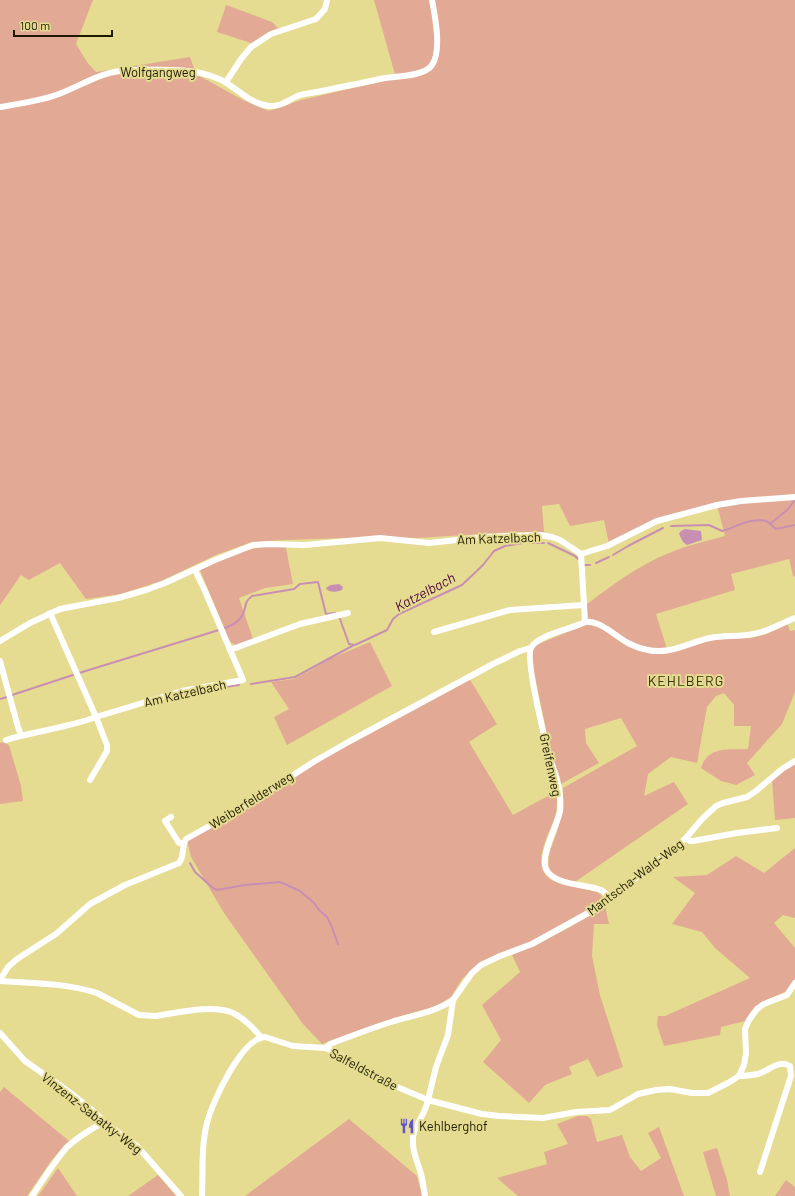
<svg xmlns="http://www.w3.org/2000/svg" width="795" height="1196" font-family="Barlow,sans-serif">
	<rect width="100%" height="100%" fill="#e5dc91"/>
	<g fill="#e2aa94">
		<path d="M0,0h93l-17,44 11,18 9,10 94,-15 6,17 47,26 26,11 32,-11 95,-22 -22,-78h421v577l-2,-1 -4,-17 -58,15 4,16 -79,24 11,35h-13l-16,-4 -51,-26 -1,-14c26,-20 53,-40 83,-52 18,-8 38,-12 56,-17l-8,-31 -60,16 -48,23 -5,-24 -34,6 -11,-22 -17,2 2,26h-29l-98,6 -45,-1 -87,3 -33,2 -36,13 -55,26 -40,13 -35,5 -26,-36 -31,17 -8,-5 -21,30z"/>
		<path d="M226,5l46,17 6,6 -27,15 -34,-11z"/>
		<path d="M285,543l8,41 -28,4 -26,10 14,41 -17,6 -6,-3 -30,-72 24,-12 22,-8z"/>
		<path d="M787,623l3,8 5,-1v62l-13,32 -35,39 8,12 -19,10 -15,-4 -20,-13c7,-23 29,-18 47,-19l3,-23h-17v-21l-10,-12 -8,3 -9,11 -10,56 -26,-6 -23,17 -4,22 30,-14 14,22 -113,78 -20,-6 -6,-6c-3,-17 6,-29 10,-45 3,-12 4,-25 4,-37l74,-42 -16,-28 -36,11 1,14 13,20 -38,21 -11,-35 -19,-92 1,-7 4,-5 51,-21 14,4 54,25 62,-15h34l15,-4z"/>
		<path d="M370,642l22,44 -105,59 -13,-28 15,-8 -18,-27 23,-3 19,-10 14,-9z"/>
		<path d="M469,678l28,46 -28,18 44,73 44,-24c0,7 0,15 -1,22 -5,19 -28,53 -4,67 8,5 35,9 45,12l5,4v4l-17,12 -52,29 -56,24 -15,14 -11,18 -14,9 -33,9 -82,29 -19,-20 -79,-111 -33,-56 -4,-17 97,-59z"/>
		<path d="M2,742l7,3 12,41 2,15 -23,3v-61z"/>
		<path d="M795,763v55l-20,2 -3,-41z"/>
		<path d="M795,848v70l-12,-3 -9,8 21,25v33l-10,11 -19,8 -14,10 -7,11 -24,6 -1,8 -56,11 -7,-21 1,-9h7l85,-38 -35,-30 -13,-16 -30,-8 23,-31 -22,-16 34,-2 29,-19 28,17z"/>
		<path d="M605,906l4,18h-15l-2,32 8,39 23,72 -26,10 -9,-18 -19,8 3,7 -27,11 -16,18 -46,-41 18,-22 -19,-35 38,-33 -8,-17c33,-14 63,-30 93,-49z"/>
		<path d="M4,1087l65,54 -18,20 -24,35h-27v-104z"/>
		<path d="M578,1116h9l4,3 6,23 25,-7 8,22 11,14 20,-13 -13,-25 11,-6 25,69h-166l-21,-18 50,-14 -3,-12 24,-8 -11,-20z"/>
		<path d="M349,1119l68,57 5,20h-177z"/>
		<path d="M717,1148l10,32 3,16h-14l-13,-44z"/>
		<path d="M58,1168l19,28h-39z"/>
		<path d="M158,1175l18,21h-48z"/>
		<path d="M786,1180l9,7v9h-20z"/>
	</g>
	<g fill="#c98fb3">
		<path d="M685,529l16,2 1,9 -15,5 -4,-3 -4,-8 2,-3z"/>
		<path d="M339,584l4,3 -1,3c-5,2 -11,3 -16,-1l1,-2 4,-2z"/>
	</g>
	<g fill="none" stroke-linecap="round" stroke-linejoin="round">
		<g stroke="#c98fb3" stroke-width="2">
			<path d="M770,524l17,-14 8,-10"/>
			<path d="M671,526l38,-1 13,6c12,-3 30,-14 44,-10 5,2 6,6 10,8l19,-4"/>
			<path d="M530,543h14"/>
			<path d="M548,543l27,13 3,3"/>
			<path d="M613,555l15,-9 35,-18"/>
			<path d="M596,563l13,-6"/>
			<path d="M584,565h6"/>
			<path d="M340,619l9,25 6,1 32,-15 6,-11 6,-5 63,-29 21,-20 11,-14 11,-5 18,-3"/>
			<path d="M225,628c8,-3 14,-6 18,-14 4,-8 0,-11 9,-18l42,-7 6,-5 18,-2 8,32 9,-1"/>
			<path d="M79,673l140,-43"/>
			<path d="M251,684l44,-7 59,-32"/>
			<path d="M203,690l36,-5"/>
			<path d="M12,695l61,-20"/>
			<path d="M0,699l7,-2"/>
			<path d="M190,863l5,9 18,16 4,2 28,-5 35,-3 20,9 14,12 5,7 8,7 4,8 7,19"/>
		</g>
		<g stroke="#fff" stroke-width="6">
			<path d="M226,82l15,-23 10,-12 20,-13 45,-15 9,-10 2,-9"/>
			<path d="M0,107c19,-3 41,-6 59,-13 26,-10 42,-23 71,-24 30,0 62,-3 89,9 18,8 30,25 50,27 13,1 20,-7 31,-11 9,-2 18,-3 27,-5 18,-4 36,-7 53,-11 14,-3 44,-2 52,-14 10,-14 3,-49 0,-65"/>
			<path d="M581,554l4,68"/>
			<path d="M50,613l46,104 86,-26 61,-11 -38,-89 -10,-21"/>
			<path d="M434,632l76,-22 73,-5"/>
			<path d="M0,641l30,-18 30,-14 58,-11 28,-8 19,-7 50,-23 38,-15 16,-1 36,1 75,-7 49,5 56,-6 55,-2 12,2 8,3 21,14 26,-8 50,-25 60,-16 24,-4 54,-4"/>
			<path d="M230,650l70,-26 48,-11"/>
			<path d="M0,661l18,66 3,8"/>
			<path d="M6,740c29,-9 61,-12 90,-23l11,28v6l-17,29"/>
			<path d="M171,817l-6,4 14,22h4"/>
			<path d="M686,838l4,3h3l44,-8 40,-5"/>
			<path d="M611,898c-3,-2 -6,-6 -10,-8 -14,-6 -47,-4 -55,-21 -6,-14 11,-42 14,-58 1,-7 0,-20 -2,-27 -2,-11 -7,-21 -10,-32 -4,-17 -23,-92 -17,-104 6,-13 41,-19 54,-26 15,-2 30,14 43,21 6,3 13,6 20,7 22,5 42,-8 62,-12 14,-3 29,-1 43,-4 15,-2 28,-11 42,-16"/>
			<path d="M0,980l8,-13 9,-8 39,-25 34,-30 35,-19 54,-22c6,-7 2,-16 7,-24l59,-33 70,-45 35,-20 143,-77 27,-13 10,-3"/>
			<path d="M0,981c32,2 66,2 97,12l42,22 16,1c22,-3 57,-12 78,-3 12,6 20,15 28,24"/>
			<path d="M0,1033l25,28 47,33 24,19 8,9 33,24 44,50"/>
			<path d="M325,1048l5,-4c21,-8 42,-16 64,-23 21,-6 41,-9 59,-21"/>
			<path d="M739,1076c6,0 13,-1 19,-2 11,-3 20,-15 32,-8l1,10 -31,96"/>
			<path d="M32,1196c11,-16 22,-34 35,-49 11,-10 24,-18 37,-25"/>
			<path d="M202,1196c1,-24 -1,-50 5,-73 5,-21 35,-85 58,-86l28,9 32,2 8,3 43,27 52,22 8,-33 12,-32 5,-35 19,-27 9,-8 19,-9 32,-12 58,-32 21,-14 75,-60 16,-19 14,-13 7,-3 24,-6 9,-6 26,-22 13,-8"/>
			<path d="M425,1196c-1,-7 -2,-14 -4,-22 -4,-14 -11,-27 -7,-42 4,-11 12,-20 14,-32l54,14 17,2 44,2 33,-6 34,-2 28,-16 18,-4 14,-1 22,4h16l20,-10 11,-7 5,-11 2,-12 -1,-24 4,-9 8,-11 7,-5 23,-9 8,-12"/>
		</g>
	</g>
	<defs>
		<symbol id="restaurant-bare" viewBox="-9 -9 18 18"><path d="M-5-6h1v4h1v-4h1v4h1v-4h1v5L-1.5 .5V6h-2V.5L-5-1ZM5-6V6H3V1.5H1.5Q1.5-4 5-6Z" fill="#5f54cd" stroke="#e5dc91" stroke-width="2.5" paint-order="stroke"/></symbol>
	</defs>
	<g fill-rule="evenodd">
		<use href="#restaurant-bare" x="396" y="1115" width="22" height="22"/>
	</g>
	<g text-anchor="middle" stroke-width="4" stroke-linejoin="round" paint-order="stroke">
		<g font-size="13" fill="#1e1a00" stroke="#e5dc91">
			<text x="158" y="77">Wolfgangweg</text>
			<text transform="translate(499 538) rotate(-2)" y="5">Am Katzelbach</text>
			<text transform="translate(185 693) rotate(-13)" y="5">Am Katzelbach</text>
			<text transform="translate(551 765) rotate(78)" y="5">Greifenweg</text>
			<text transform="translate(251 800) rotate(-32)" y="5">Weiberfelderweg</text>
			<text transform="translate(635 877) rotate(-37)" y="5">Mantscha-Wald-Weg</text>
			<text transform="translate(364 1069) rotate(28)" y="5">Salfeldstraße</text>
			<text transform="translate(92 1113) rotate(38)" y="5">Vinzenz-Sabatky-Weg</text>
		</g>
		<g font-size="13" fill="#1e1a00" stroke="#e5dc91" text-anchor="start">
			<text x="419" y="1131">Kehlberghof</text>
		</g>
		<g font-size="14" font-style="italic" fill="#4c0639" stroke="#e5dc91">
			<text transform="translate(425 592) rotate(-28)" y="5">Katzelbach</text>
		</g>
		<g font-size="14" letter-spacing="1" fill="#353008" stroke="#e5dc91">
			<text x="686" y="686">KEHLBERG</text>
		</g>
	</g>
	<path d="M14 30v6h98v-6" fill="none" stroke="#1e1a00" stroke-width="2"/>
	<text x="20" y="30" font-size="12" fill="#1e1a00" stroke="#e5dc91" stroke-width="3" paint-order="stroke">100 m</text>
</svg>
